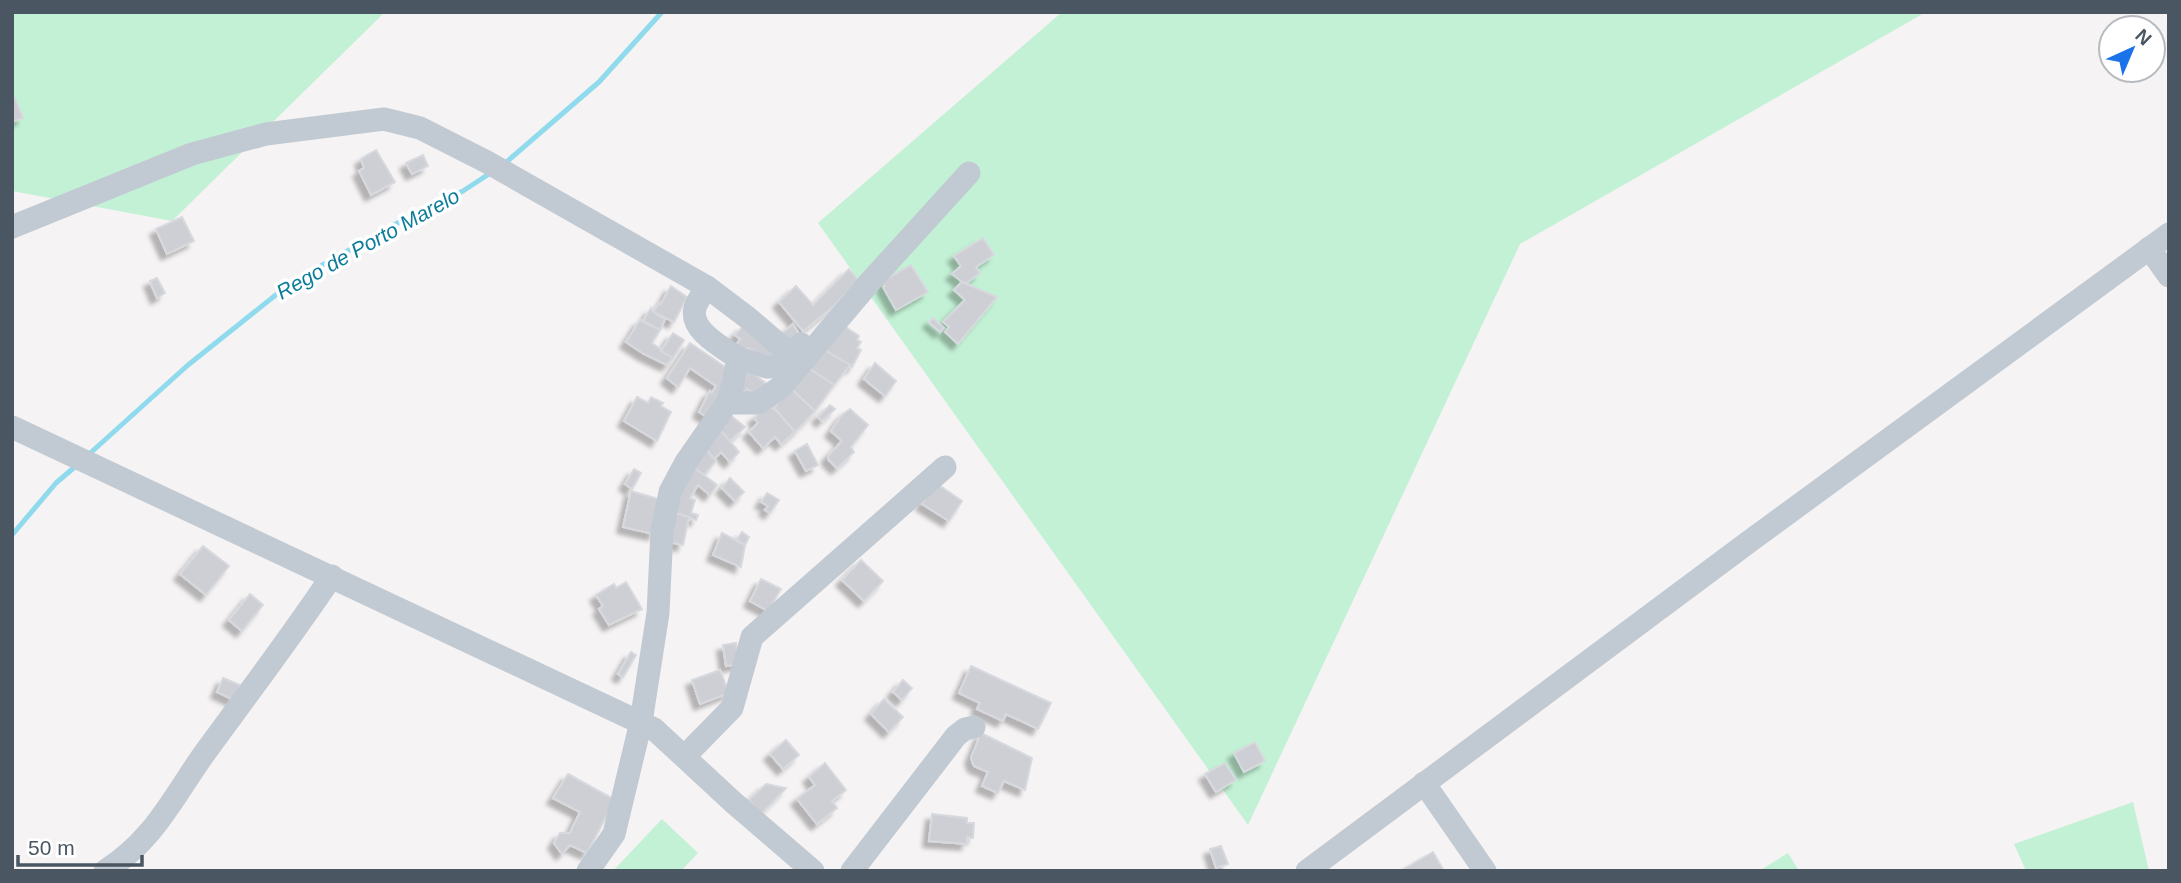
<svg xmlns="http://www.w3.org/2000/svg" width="2181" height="883" font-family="Helvetica,sans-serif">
	<defs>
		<filter id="shadow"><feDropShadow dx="-6" dy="6" stdDeviation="2" flood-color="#0004"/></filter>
	</defs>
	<rect width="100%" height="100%" fill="#f5f3f3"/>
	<g fill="#c3f1d5">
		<path d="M12,12h373l-213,209 -160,-30z"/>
		<path d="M1062,12h864l-406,232 -272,581 -430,-602z"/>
		<path d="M2133,802l16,69h-123l-12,-27z"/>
		<path d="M662,819l36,34 -17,18h-68z"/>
		<path d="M1788,853l11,18h-40z"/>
	</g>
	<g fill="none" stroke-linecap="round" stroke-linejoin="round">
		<g stroke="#90daee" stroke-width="5">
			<path d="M503,165l96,-83 63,-70"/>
			<path d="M87,456l101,-91 104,-83 120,-67 51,-24 29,-19"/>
			<path d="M12,535l44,-52 21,-18"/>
		</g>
	</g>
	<g fill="#cdcfd5" stroke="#d7d9de" stroke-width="2" filter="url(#shadow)">
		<path d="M15,98l8,20 -11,4v-23z"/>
		<path d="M376,150l19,32 -24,13 -12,-24 5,-3 -3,-9z"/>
		<path d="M423,155l5,11 -16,8 -6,-11z"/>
		<path d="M182,217l12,24 -27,13 -11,-25z"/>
		<path d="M983,238l11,17 -18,12 4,6 -15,11 -13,-10 9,-8 -7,-10z"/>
		<path d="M911,265l17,27 -32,18 -13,-23 2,-1 -2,-5z"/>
		<path d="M849,269l9,11 -24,26 -31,25 -24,-29 17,-16 17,19z"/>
		<path d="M157,278l8,15 -8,5 -7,-17z"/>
		<path d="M962,282l35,15 -39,47 -13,-12 4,-5 -6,-5 22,-22 -11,-10z"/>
		<path d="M671,286l16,11 -13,25 -21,-10 7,-9 1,1z"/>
		<path d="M651,308l2,4 12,7 -5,11 -17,-9z"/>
		<path d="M933,318l11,10 -4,4 -11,-10z"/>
		<path d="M640,320l20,10 -8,13 21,15 -6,7 -23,-11 -18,-12z"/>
		<path d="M840,323l19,13 -2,4 4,2 -4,6 4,2 -9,17 -29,-18z"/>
		<path d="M793,324l6,10 -13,13 -7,-11z"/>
		<path d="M743,326l37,25 -6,12 -26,-15 -3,5 -11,-4 6,-10 -5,-4z"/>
		<path d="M673,333l11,7 -11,18 -12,-7z"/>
		<path d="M690,343l40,27 -20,49 -11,-7 11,-21 2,2 4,-7 -26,-18 -12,19 -11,-9z"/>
		<path d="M823,349l27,16 -16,20 -24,-16z"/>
		<path d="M875,363l21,18 -11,15 -21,-17z"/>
		<path d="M748,369l25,20 -13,9 -13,-9 -6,7z"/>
		<path d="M810,369l24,16 -19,26 -25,-23z"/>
		<path d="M790,388l25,23 -20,21 -20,-23 2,-6z"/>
		<path d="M637,397l11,6 3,-6 12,6 -2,3 10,6 -14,29 -33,-20z"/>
		<path d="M830,405l5,4 -13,12 -4,-4z"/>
		<path d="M768,407l7,2 20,23 -14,12 -6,-7 -12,11 -14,-16 9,-9 -4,-5z"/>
		<path d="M850,409l18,16 -17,22 3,5 -17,16 -9,-9v-3l14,-15 -11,-10 11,-16z"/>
		<path d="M729,414l16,13 -16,15 -12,-16z"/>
		<path d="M717,426l22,26 -9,10 -9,-10 -7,7 -12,-14z"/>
		<path d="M807,444l11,21 -12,6 -11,-20z"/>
		<path d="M702,445l14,16 -13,15 -15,-13z"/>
		<path d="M688,463l29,22 -7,10 -12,-10 -8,13 5,2 -4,13 7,2 -2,5 -26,-9z"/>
		<path d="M634,469l7,4 -9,16 -7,-5z"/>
		<path d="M730,478l14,14 -9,9 -13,-13z"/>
		<path d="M936,483l26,18 -13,20 -27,-17z"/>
		<path d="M631,491l31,9 -8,34 -31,-7z"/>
		<path d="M767,493l12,7 -9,13 -5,-3 3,-4 -7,-4z"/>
		<path d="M670,511l19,6 -6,28 -14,-3z"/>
		<path d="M742,532l7,5 -4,8 -8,-5z"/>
		<path d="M722,533l23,12 -4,22 -28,-12z"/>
		<path d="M203,546l26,20 -23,29 -26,-21z"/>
		<path d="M861,560l22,21 -19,20 -22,-21z"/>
		<path d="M761,579l20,10 -13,22 -18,-10z"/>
		<path d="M626,582l16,27 -33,16 -10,-16 4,-3 -7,-11 18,-11 2,4z"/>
		<path d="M250,594l13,11 -21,26 -13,-11z"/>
		<path d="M736,643l3,21 -13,2 -3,-21z"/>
		<path d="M631,652l5,3 -13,22 -5,-3z"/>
		<path d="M971,666l80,37 -13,26 -32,-15 -3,7 -26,-12 3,-6 -21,-10z"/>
		<path d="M720,670l9,23 -29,11 -8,-24z"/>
		<path d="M223,678l17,7 -6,15 -17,-8z"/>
		<path d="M903,680l9,8 -10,12 -9,-8z"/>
		<path d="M884,699l19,18 -14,15 -18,-18z"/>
		<path d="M981,733l51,25 -7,32 -21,-9 -6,12 -16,-7 6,-14 -14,-6 -3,-8z"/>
		<path d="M786,740l13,15 -16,14 -13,-15z"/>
		<path d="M1255,742l10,19 -21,11 -10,-19z"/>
		<path d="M825,763l21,27 -14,11 5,7 -20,16 -20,-25 18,-14 -6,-8z"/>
		<path d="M1225,763l11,17 -20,12 -11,-18z"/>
		<path d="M568,774l47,26 -28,53 -17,-8 -8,9 -8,-11 6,-10h10l10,-21 -27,-14z"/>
		<path d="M766,784l20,4 -25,26 -12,-14z"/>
		<path d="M932,814l35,4v5h7l-1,15 -6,-1v7l-38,-3z"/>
		<path d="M1221,846l7,18 -12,4 -6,-19z"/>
		<path d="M1433,852l11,19h-39l-1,-2z"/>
	</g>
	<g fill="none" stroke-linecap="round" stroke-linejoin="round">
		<g stroke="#c1cad2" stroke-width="23">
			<path d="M12,227l180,-73 74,-20 118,-15 36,9 67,34 220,125 41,31 42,36"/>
			<path d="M2149,248l20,28"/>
			<path d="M738,358l29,9h10l24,-23"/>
			<path d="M727,403h31l24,-17 87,-103 100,-110"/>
			<path d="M12,427l642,302 80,74 79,68"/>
			<path d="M685,756l47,-48 20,-71 193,-170"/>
			<path d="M1424,783l61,88"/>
			<path d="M105,871c49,-31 67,-72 99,-117 43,-59 87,-117 128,-178"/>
			<path d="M588,871l26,-37 27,-112 17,-109 4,-82 8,-39 16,-30 41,-59 6,-18 5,-27c-16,-11 -49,-28 -43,-50 2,-7 8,-15 12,-21"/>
			<path d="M852,871l104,-135 9,-7 9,-2"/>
			<path d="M1307,871l443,-330 419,-307"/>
		</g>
	</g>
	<g text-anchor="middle" stroke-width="7" stroke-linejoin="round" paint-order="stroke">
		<g font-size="21" font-style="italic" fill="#0c7c9b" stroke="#fff">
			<text transform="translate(368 244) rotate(-29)" y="7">Rego de Porto Marelo</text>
		</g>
	</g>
	<rect width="2181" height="883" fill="none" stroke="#4a5661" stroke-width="28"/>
	<g transform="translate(2132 49) rotate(44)"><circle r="33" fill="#ffffff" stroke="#b7bbc0" stroke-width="2"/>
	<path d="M0-5L12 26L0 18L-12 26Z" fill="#1a73e8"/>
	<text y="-10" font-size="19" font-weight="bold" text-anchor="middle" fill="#4a5661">N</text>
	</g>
	<path d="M18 855v10h124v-10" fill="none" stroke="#4a5661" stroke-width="3.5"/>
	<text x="28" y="855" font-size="21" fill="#4a5661" stroke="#ffffff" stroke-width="5" paint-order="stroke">50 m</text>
</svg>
